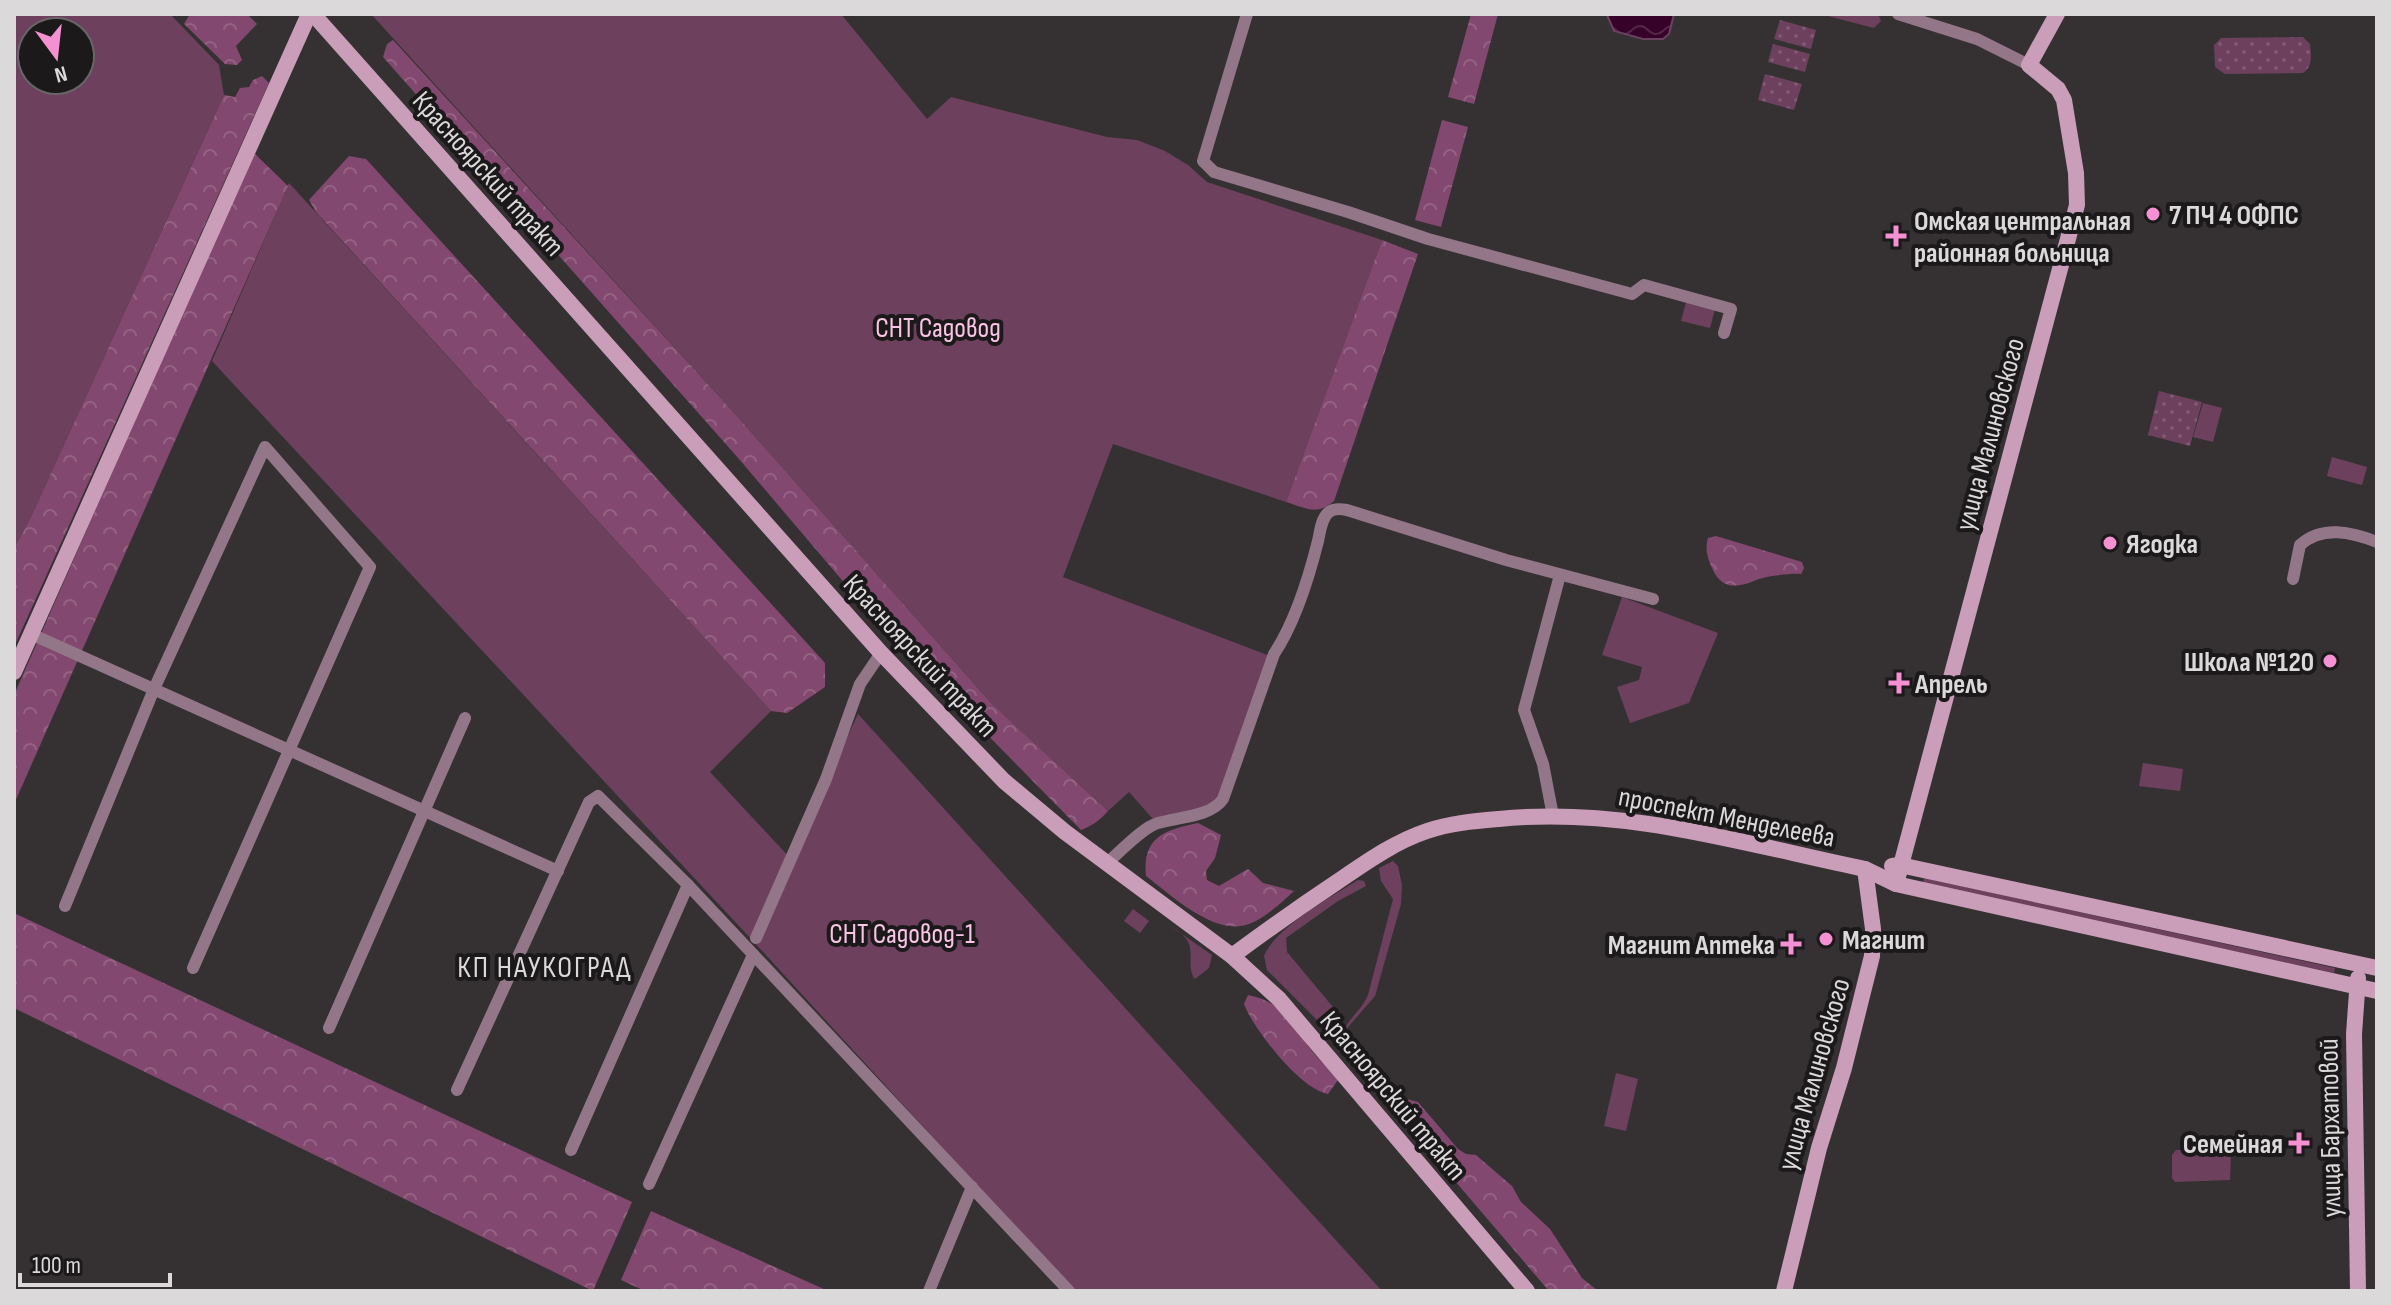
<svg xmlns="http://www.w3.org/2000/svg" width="2391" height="1305" font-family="'Sofia Sans Condensed',sans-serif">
	<defs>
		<pattern id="forest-crowns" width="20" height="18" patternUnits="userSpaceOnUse" patternTransform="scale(2)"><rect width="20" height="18" fill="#83486f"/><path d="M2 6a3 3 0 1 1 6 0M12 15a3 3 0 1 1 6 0" fill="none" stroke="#946283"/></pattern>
		<pattern id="park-dots" width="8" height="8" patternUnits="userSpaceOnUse" patternTransform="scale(2)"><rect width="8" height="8" fill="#6d415d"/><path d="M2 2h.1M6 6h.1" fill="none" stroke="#815c74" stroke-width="1.8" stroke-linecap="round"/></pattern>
		<pattern id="water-waves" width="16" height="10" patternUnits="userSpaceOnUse" patternTransform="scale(2)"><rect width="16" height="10" fill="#370229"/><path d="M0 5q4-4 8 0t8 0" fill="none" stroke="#532647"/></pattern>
	</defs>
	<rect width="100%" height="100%" fill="#353133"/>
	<g fill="#6d415d" fill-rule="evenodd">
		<path d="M14,14h156l49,51 5,30 -194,424 -16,29zM32,32h48v48h-48z"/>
		<path d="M371,14h470l86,105 24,-22 156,40 30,3 28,11 23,14 19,17 175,58 -96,262 -173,-58 -50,133 207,79 -51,143c-21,10 -44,22 -67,19l-23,-26 -21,19 -116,-107 -265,-299z"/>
		<path d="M1820,14h58l3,7 -7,7z"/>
		<path d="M289,183l482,528 -61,61 81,87 67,-145 524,577h-308l-321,-350 -541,-580z"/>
		<path d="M1686,302l29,7 -5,19 -29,-7z"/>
		<path d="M2203,403l19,5 -9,34 -20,-5z"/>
		<path d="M2332,457l35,10 -5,18 -35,-9z"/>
		<path d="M1622,597l96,36 -29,70 -59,20 -13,-36 22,-7 3,-13 -40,-12z"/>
		<path d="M2143,763l40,6 -3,22 -41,-5z"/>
		<path d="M1393,861l5,5 4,19 -1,19 -26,92 -33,38c5,-14 20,-24 26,-39l25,-96 -12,-18 -2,-13z"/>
		<path d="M1924,878l411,90 -1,5 -411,-90z"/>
		<path d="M1358,880l6,1 2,5 -28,15 -52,37 1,14 51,61 -3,8 -9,8 -59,-59 -3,-14c12,-29 67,-59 94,-76z"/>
		<path d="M1133,909l16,12 -9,12 -16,-12z"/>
		<path d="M1166,923l46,32 -3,13 -14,11c-9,-12 0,-27 -8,-39 -4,-7 -14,-12 -21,-17z"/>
		<path d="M1616,1073l22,6 -12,52 -22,-5z"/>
		<path d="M2176,1150h53l2,4 -1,26 -55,2 -3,-4v-23z"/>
	</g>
	<g fill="url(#forest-crowns)">
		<path d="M190,14h57l10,10 -21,22 6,14 -5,5 -12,-1 -41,-40z"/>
		<path d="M1471,14h27l-24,90 -26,-7z"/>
		<path d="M393,40l334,365 265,299 116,107c-8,9 -16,15 -27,19l-118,-120 -29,-41 -28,-19 -31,-31 -136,-160 -356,-402 4,-13z"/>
		<path d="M262,76l7,7 -255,564v-99l16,-29 194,-424 11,2 5,-9 9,-1 4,-7z"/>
		<path d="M1442,120l26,7 -27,100 -26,-7z"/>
		<path d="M253,152l35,34 -274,618v-109z"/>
		<path d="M349,156l17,3 459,504v24l-38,26 -16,-2 -455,-499 -7,-12z"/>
		<path d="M1382,240l36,14 -84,247c-17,15 -28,7 -48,1z"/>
		<path d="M1716,536l86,26 2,6 -3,6c-10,-1 -33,2 -42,5 -19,8 -37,13 -47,-11 -5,-11 -7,-19 -4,-30z"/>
		<path d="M1198,823l23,12 -6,23 -9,13 1,9 12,6 29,-17 15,14 31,8c-13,12 -29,27 -45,33 -34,13 -78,-29 -103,-48 -4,-39 19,-46 52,-53z"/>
		<path d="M14,913l618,289 -39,89 -579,-283z"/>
		<path d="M1248,995c38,8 42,28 64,56 8,10 18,18 26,29l-10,14c-27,-4 -74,-64 -84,-90z"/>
		<path d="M1395,1096l23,6 40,47 8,5 10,1 36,31 9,16 29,27 32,49 16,13h-49l-136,-159c-12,-9 -26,-18 -26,-35z"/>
		<path d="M651,1211l177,80h-183l-24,-11z"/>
	</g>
	<g fill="url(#park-dots)">
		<path d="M1780,20l36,10 -5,19 -37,-10z"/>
		<path d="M2303,37l7,7c1,11 3,23 -7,29l-78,1 -10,-7 -1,-22 7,-7z"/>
		<path d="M1773,44l37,10 -5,18 -37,-10z"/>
		<path d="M1765,74l37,10 -8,26 -36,-10z"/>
		<path d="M2159,391l43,11 -12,44 -42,-11z"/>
	</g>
	<path fill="url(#water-waves)" stroke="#68425e" stroke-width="2" d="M1674,14l-5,20 -6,5h-20l-29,-8 -7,-16z"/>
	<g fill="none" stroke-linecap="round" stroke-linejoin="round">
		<g stroke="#937788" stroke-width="12">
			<path d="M1247,14l-44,147 11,11 134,40 80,27 204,55 12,-9 87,24 -7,24"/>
			<path d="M1898,14l79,25 52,26"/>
			<path d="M2293,579l7,-34c22,-20 52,-13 77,-3"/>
			<path d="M31,634l527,237"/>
			<path d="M1553,816l-10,-52 -19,-54 36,-135"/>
			<path d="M1107,863c13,-11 36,-36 51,-40 19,-6 53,-6 65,-24l51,-145c20,-30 35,-77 44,-113 2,-8 3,-23 11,-29 5,-4 13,-3 18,-2l159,50 147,39"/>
			<path d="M65,906l89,-217 111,-242 105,120 -177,401"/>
			<path d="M756,938l70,-159 34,-95 21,-31"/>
			<path d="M329,1028l136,-310"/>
			<path d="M457,1090l132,-288 9,-6 90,89 381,406"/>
			<path d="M571,1150l117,-265"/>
			<path d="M649,1184l104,-229"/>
			<path d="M929,1291l43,-104"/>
		</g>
		<g stroke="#ca9db8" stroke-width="16">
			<path d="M313,14l568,639 123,128 61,51 167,124 47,43 248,292"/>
			<path d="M14,672l295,-658"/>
			<path d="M1892,866l8,-1 477,103"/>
			<path d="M1896,884l181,-679 -1,-32 -12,-73 -6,-11 -29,-24 28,-51"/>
			<path d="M1232,956c35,-26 69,-50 105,-74 28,-19 57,-40 90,-51 23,-8 48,-10 72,-12 125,-13 245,25 366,50l31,15 481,107"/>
			<path d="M2358,978l-4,56 4,257"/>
			<path d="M1784,1291l35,-143 25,-80 28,-112 1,-27 -8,-60"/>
		</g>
	</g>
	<g fill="#f591d2" stroke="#1b191a" stroke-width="3">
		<circle cx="2153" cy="214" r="8"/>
		<path d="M1892 224h8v8h8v8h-8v8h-8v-8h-8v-8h8z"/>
		<circle cx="2110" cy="543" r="8"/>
		<circle cx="2330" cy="661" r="8"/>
		<path d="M1895 671h8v8h8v8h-8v8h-8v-8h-8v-8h8z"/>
		<circle cx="1826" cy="939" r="8"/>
		<path d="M1787 932h8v8h8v8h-8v8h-8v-8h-8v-8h8z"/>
		<path d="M2295 1131h8v8h8v8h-8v8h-8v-8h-8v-8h8z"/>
	</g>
	<g text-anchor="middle" stroke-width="8" stroke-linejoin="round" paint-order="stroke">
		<g font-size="28" fill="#dcd9db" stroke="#1b191a">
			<text transform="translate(489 173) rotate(48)" y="10">Красноярский тракт</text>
			<text transform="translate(1989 434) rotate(-75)" y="10">улица Малиновского</text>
			<text transform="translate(921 655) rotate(47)" y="10">Красноярский тракт</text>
			<text transform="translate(1727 816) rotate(11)" y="10">проспект Менделеева</text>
			<text transform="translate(1813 1074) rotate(-74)" y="10">улица Малиновского</text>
			<text transform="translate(1394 1095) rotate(50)" y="10">Красноярский тракт</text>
			<text transform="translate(2329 1128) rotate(-91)" y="10">улица Бархатовой</text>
		</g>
		<g font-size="28" font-weight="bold" fill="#dcd9db" stroke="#1b191a" text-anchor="start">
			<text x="2169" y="224">7 ПЧ 4 ОФПС</text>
			<text x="1914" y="230">Омская центральная<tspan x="1914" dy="32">районная больница</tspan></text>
			<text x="2126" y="553">Ягодка</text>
			<text x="2314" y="671" text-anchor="end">Школа №120</text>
			<text x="1915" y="693">Апрель</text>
			<text x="1842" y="949">Магнит</text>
			<text x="1775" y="954" text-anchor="end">Магнит Аптека</text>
			<text x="2283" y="1153" text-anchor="end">Семейная</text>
		</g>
		<g font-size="28" fill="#fac4e5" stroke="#1b191a">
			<text x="938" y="337">СНТ Садовод</text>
			<text x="902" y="943">СНТ Садовод-1</text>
		</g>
		<g font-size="30" letter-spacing="2" fill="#dcd9db" stroke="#1b191a">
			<text x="545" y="977">КП НАУКОГРАД</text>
		</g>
	</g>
	<rect width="2391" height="1305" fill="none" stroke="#dcd9db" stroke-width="32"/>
	<g transform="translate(56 56) rotate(165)"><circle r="38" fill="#1b191a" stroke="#686667" stroke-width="2"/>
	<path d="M0-6L14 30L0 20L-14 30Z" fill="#f591d2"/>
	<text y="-12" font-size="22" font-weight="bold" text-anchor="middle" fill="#dcd9db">N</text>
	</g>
	<path d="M20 1273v12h150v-12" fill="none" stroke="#dcd9db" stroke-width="4"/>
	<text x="32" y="1273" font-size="24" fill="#dcd9db" stroke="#1b191a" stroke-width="6" paint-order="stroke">100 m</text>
</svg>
